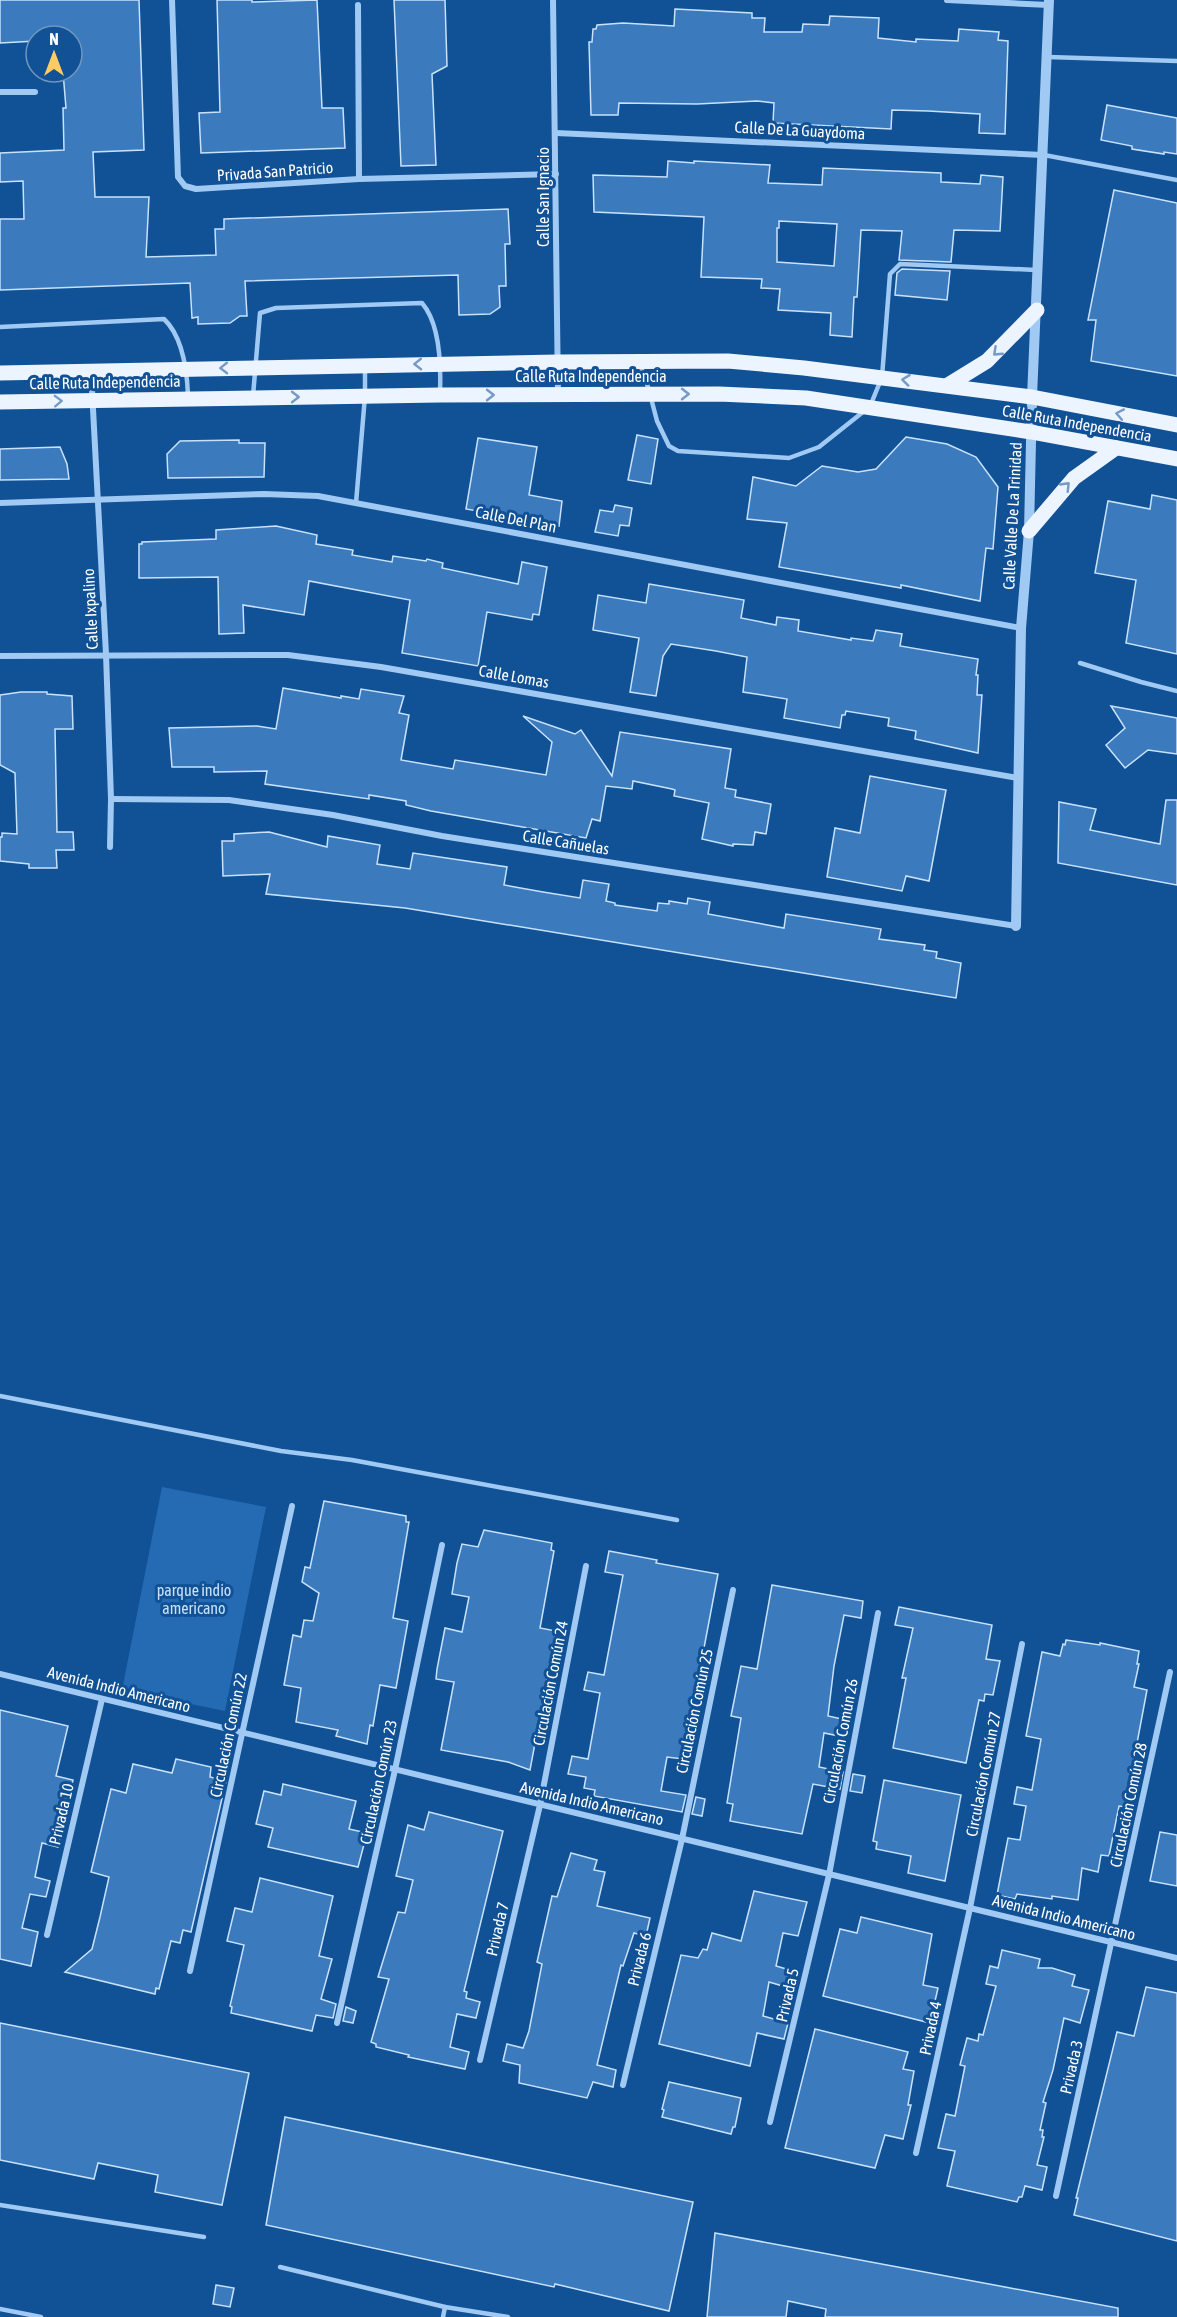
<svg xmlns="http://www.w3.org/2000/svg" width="1177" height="2317" font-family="'Asap Condensed',sans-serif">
	<rect width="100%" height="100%" fill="#115195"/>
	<path fill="#246bb4" d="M162,1487l104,20 -41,204 -103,-21z"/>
	<g fill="#3a7abd" stroke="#c8e2fd" stroke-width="1.5" fill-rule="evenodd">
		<path d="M0,0h139l5,150 -51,2 2,45h54l-3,60 70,-2 -1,-26h9v-10l284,-10 2,35h-5l1,42h-7l1,21 -10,7 -31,1 -1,-40 -213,6 2,35h-7l-10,7 -32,1v-7l-6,1 -2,-35 -190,7v-71h24l-1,-38 -23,1v-29l64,-3 -1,-42h3l-3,-36h9v-36h-36v5l-36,2z"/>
		<path d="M217,0h35v2l65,-2 5,108h21l2,40 -144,5 -2,-40 21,-1z"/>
		<path d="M394,0h51l2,66 -15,8 4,91 -35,1z"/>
		<path d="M675,9l77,4v5h13l-1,14h38l1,-8 26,1 1,-9 49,2 -1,20 38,4v-3l42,2 1,-12 40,3 -1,8 10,1 -3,93 -26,-1 1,-19 -52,-3 -36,-1 -1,19 -118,-6 1,-20 -17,-2 -60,3 -78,-1 -1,12h-27l-2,-73h3l1,-13h3l1,-4 26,-2 51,3z"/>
		<path d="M1107,105l70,13v36l-13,-2v2l-32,-5v-3l-31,-6z"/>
		<path d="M668,161l26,2v-2l76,4 -2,18 54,2 1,-17 118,5v9l39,2 1,-9 22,2 -3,54 -46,-1 -3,32 -52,-2 3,-29 -41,-1 -4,67h-3l-2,40 -22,-2 1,-22 -53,-3 2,-21 -19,-1 1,-9 -61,-2 3,-60 -110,-5 -1,-37 74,2zM779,221l58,3 -3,42 -57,-4v-34h2z"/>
		<path d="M1114,190l63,13v173l-86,-15 5,-41h-8z"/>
		<path d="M902,269l48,2 -3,29 -52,-5 2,-22z"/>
		<path d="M637,435l21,4 -7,45 -23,-4z"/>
		<path d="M906,437l41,7 29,13 22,30 -5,62 -7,-1 -6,53 -79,-16v3l-122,-21 8,-44 -40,-4 6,-42 43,9 26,-20 36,6 18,-3z"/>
		<path d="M478,438l59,9 -8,48 33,6 -3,25 -93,-17z"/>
		<path d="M239,440v3h26l-1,34 -96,1 -1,-24 13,-13z"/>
		<path d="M60,447l7,17 2,15 -69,1v-31z"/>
		<path d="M1152,495l25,5v154l-51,-11 10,-63 -41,-7 13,-72 42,8z"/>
		<path d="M615,505l17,3 -3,18 -9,-1 -2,11 -23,-4 5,-22 13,2z"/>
		<path d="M276,526l41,9 -1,9 37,6 -1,5 40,7 1,-6 33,5 1,-2 16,4 -1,5 76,16 4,-22 25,5 -8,48 -6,-1 -1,6 -45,-8 -9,54 -76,-13 8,-53 -101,-19 -5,34 -61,-10 1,28 -25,1 -1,-57 -79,1v-34h3v-2l74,-3v-9z"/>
		<path d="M649,584l95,16 -3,18 35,7 1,-8 22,3 -1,11 53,9v-2l22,3 3,-11 26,4 -2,12 78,13 -2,16h2l-1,20h5l-4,58 -63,-14 1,-8 -28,-5 1,-8 -43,-7 -1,4h-3l-2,13 -56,-10 3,-19 -44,-7 4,-35 -31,-6 -45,-7 -8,12 -7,40 -26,-4 9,-54 -46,-8 5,-35 48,8z"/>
		<path d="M283,688l58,10v-2l18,3 2,-10 43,7 -5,17 10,2 -8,45 52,9 2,-9 91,15 6,-33 -29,-26 52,18 6,-4 31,46 8,-44 111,17 -6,39 11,2 -1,7 36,7 -5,30 -11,-2 -2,13 -20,-1v2l-31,-7 7,-36 -35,-7 1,-6 -3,-1 -39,-8 -1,8 -26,-3 -6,35 -8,-2 -6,19 -155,-27 -25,-6v-4l-37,-6v4l-104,-15 2,-13 -53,1v-5h-42l-3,-39 88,-2 19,3z"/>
		<path d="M21,692h26v2l25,2 1,33h-18l2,103h16l1,18h-18l1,18h-28v-4l-29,-3v-24h2v-4l15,1 -2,-61 -15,-8v-70z"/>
		<path d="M1111,706l66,12v36l-29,-4 -23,18 -19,-23 19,-17z"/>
		<path d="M870,776l76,14 -17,91 -23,-5 -4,15 -75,-14 8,-49 25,5z"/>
		<path d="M1166,800h11v85l-119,-22 1,-61 37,7 -6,21 70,14z"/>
		<path d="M269,832l58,15 1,-11 52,9 -3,19 33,5 3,-16 94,14 -3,18 39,7 37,6 3,-18 26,4 -3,17 9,2v2l42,6 1,-8 11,1v-3l18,3 1,-6 22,4 -2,12 76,14 2,-14 95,15 -2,10 46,6 -1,5 13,2 -1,6 25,5 -5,35 -551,-90 -139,-14 4,-20 -47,2 -1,-35h12v-7z"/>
		<path d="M324,1501l82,15v6h3l-16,96 15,3 -12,67 -16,-3 -7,41 -3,-1 -3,19 -31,-8 2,-6 -42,-8 5,-34 -17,-3 9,-50 8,2 3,-17 9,1 6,-28 -17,-11 3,-15 5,1z"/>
		<path d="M484,1530l68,13 -1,7 3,1 -14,77 16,3 -26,139 -22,-8 -67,-12 13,-68 -18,-3 1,-10 8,-41 17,4 7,-35 -17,-3 5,-31 5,-19 16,3z"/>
		<path d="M609,1551l48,9 -1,3 62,11 -35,185 -16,-2 -6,34 25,4 -4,17 -88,-16 1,-6 -11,-2 2,-11 -18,-3 4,-18 16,3 12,-66 -16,-3 4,-18 16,3 19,-100 -18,-3z"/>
		<path d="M772,1585l91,16 -2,17 -17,-3 -10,51 -6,50 14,3 -3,17 -15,-3 -5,34 24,5 -3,17 -27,-5 -11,50 -72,-13 3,-17 -6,-1 14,-85 -10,-2 10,-50 16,3z"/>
		<path d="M899,1607l93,18 -6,34 14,2 -7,34 -8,-1 -1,7 -5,-1 -13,63 -73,-15 13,-70h-4l11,-50 -18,-3z"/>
		<path d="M1066,1640l34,5v-2l39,8 -2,13h2l-5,23 13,3 -22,117 -6,-1 -10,50 -8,-1 -3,17 -16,-4 -4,32 -26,-4v3l-35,-5 -2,5 -18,-4 11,-57 12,2 6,-34 -12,-2 3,-17 15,3 9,-51 -15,-3 16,-84 18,4 3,-12 2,1z"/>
		<path d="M0,1710l68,16 -12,50 17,4 -15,67 -16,-4 -7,34 15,4 -4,16 -16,-3 -8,34 16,4 -7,34 -31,-7z"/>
		<path d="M176,1759l35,8 -1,10 16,4 -35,151 -8,-2 -3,13 -9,-2 -12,48 -3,-1 -1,6 -90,-22 27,-23 8,-32 9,-40 -18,-5 20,-83 15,4 7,-29 39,9z"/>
		<path d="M853,1774l12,2 -3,17 -12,-2z"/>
		<path d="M884,1780l77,15 -16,86 -37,-8 3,-17 -35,-7 1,-7 -4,-1z"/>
		<path d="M283,1784l73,17 -7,28 18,4 -9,34 -90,-20 5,-19 -17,-4 8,-33 17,4z"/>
		<path d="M696,1797l9,2 -3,17 -10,-2z"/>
		<path d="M429,1812l74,19 -39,160 3,1 -1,6 14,4 -4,16 -19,-4 -7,33 19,5 -4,17 -57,-12 1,-2 -33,-8v-3l-5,-2 18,-63 -11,-2 20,-65 7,1 8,-33 -17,-4 12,-51 16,5z"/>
		<path d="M1160,1832l17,3v51l-27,-5z"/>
		<path d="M571,1853l26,7 -3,10 11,2 -8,34 53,12 -4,18 -12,-3 -11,33 -2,-1 -24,100 19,5 -3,17 -20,-5 -6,16 -68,-15 1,-18 -17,-4 4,-17 16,4 6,-17 13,-67 -5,-2 15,-66 5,1z"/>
		<path d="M260,1878l73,18 -14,60 13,3 -11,40 15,5 -3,14 -17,-3 -4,16 -81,-18 1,-6 -2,-1 14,-61 -17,-4 8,-33 17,4z"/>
		<path d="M754,1891l53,11 -9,34 -15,-3 -7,33 14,4 -4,17 -17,-5 -6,34 25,7 -4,16 -27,-6 -7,33 -91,-22 22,-89 17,3 5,-9 4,1 5,-17 29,8z"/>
		<path d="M861,1917l71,17 -9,51 15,3 -8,35 -107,-27 17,-67 17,4z"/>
		<path d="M1002,1950l38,9 -2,9h14l23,7 -3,11 17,4 -9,33 -16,-5 -11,52 -10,32 3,1 -6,27h3l-1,7h2l-7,28 10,2 -5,23 -17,-4 -3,11h-3l-2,5 -70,-16 8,-35 -17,-3 8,-34 9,2 10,-50 -5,-1 7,-27 11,3 1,-7 4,1 13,-49 -10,-2 4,-18 8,2z"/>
		<path d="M1146,1987l31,6v248l-103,-26 4,-17h-2l41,-166 17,4z"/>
		<path d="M346,2007l10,4 -3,12 -10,-2z"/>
		<path d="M0,2023l249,50 -27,132 -67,-13 3,-17 -60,-12 -4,16 -94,-19z"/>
		<path d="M815,2029l93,23 -5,17 11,2 -6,34h3l-8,34 -18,-4 -10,33 -90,-20z"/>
		<path d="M669,2082l72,16 -6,29h-2l-2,7 -69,-17 2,-7 -2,-1z"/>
		<path d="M285,2117l408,85 -24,109 -114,-27 -1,3 -288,-62z"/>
		<path d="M715,2233l403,75v9h-293l1,-8 -38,-8 -2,16h-79z"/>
		<path d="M216,2285l18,3 -4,19 -17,-3z"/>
	</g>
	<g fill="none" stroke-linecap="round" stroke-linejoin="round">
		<g stroke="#a0c9f3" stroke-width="4.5">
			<path d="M1048,57l129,4"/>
			<path d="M1044,155l133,25"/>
			<path d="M0,327l164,-8c19,18 23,51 24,76"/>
			<path d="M640,364l9,26"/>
			<path d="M253,396l7,-83 16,-5 146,-5c18,21 19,63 18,89"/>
			<path d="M651,398l6,23 12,25 9,5 111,7 30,-11 44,-35"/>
			<path d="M871,404l11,-27 8,-103 10,-10 136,6"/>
			<path d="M356,503l9,-107v-28"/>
			<path d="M1080,663l61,19 36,9"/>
			<path d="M0,1396l281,55 71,9 325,60"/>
			<path d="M0,2205l204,32"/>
			<path d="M280,2267l165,40"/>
			<path d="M0,2309l41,8"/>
			<path d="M443,2317l2,-10 63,10"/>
		</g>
		<g stroke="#a0c9f3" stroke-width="6">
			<path d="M172,0l6,177 7,9 11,3 163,-10 197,-5"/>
			<path d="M553,0l5,395"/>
			<path d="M947,0l102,5"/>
			<path d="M358,5l1,174"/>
			<path d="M0,92h35"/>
			<path d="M556,133l487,22"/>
			<path d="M91,371l15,283 5,145 -1,48"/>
			<path d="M0,503l264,-9 54,2 703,132"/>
			<path d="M0,656l288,-1 93,12 637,111"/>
			<path d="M111,799l118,1 104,15 109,21 574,90"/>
			<path d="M0,1674l1177,284"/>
			<path d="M47,1935l55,-236"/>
			<path d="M190,1971l102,-465"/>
			<path d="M337,2023l58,-253 47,-225"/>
			<path d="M480,2060l60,-255 46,-239"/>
			<path d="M623,2085l59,-246 51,-249"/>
			<path d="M770,2122l59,-247 49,-262"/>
			<path d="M916,2153l54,-245 52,-264"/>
			<path d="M1056,2196l114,-524"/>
		</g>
		<path stroke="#a0c9f3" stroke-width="10" d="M1016,926l5,-298 8,-97 3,-134 17,-397"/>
		<g stroke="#ecf4ff" stroke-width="15">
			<path d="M0,373l557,-11 171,-1 76,7 228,29 145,28"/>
			<path d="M948,385l39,-24 50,-51"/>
			<path d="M0,402l440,-7 279,-1 87,4 225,34 146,27"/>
			<path d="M1029,531l45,-53 42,-30"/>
		</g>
	</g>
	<defs><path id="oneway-chevron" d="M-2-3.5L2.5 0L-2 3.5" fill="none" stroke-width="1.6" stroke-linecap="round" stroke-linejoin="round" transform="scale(1.5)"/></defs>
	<g stroke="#749ac5">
		<use href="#oneway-chevron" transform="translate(997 352) rotate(137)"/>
		<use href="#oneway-chevron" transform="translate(418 364) rotate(179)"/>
		<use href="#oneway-chevron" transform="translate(224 368) rotate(179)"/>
		<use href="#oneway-chevron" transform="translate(906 380) rotate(-173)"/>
		<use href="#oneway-chevron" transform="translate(685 394)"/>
		<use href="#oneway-chevron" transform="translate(490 395)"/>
		<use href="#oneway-chevron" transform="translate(295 397)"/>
		<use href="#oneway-chevron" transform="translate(58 401) rotate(-2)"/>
		<use href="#oneway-chevron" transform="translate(1120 414) rotate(-169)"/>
		<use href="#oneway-chevron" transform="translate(1066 486) rotate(-46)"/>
	</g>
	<g text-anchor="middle" stroke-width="6" stroke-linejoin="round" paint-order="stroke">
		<g font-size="16" fill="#fff" stroke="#115195">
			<text transform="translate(800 130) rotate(3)" y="6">Calle De La Guaydoma</text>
			<text transform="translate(275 171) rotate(-4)" y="6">Privada San Patricio</text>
			<text transform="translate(543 197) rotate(-90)" y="6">Calle San Ignacio</text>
			<text x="591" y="382">Calle Ruta Independencia</text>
			<text transform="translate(105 382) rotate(-1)" y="6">Calle Ruta Independencia</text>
			<text transform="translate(1077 423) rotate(10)" y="6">Calle Ruta Independencia</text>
			<text transform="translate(1012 516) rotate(-87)" y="6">Calle Valle De La Trinidad</text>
			<text transform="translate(516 519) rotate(11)" y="6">Calle Del Plan</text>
			<text transform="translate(90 609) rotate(-93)" y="6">Calle Ixpalino</text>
			<text transform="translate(514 676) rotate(10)" y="6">Calle Lomas</text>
			<text transform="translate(566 842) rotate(9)" y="6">Calle Cañuelas</text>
			<text transform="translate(550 1683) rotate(-79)" y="6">Circulación Común 24</text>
			<text transform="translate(119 1689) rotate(14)" y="6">Avenida Indio Americano</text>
			<text transform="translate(694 1711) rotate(-78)" y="6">Circulación Común 25</text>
			<text transform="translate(228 1735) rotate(-78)" y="6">Circulación Común 22</text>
			<text transform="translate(840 1741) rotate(-79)" y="6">Circulación Común 26</text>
			<text transform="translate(983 1774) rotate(-79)" y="6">Circulación Común 27</text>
			<text transform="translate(378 1782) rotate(-78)" y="6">Circulación Común 23</text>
			<text transform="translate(592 1803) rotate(13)" y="6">Avenida Indio Americano</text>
			<text transform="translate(1128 1805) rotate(-78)" y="6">Circulación Común 28</text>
			<text transform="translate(61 1814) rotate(-77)" y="6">Privada 10</text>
			<text transform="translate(1064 1917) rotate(14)" y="6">Avenida Indio Americano</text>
			<text transform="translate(497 1929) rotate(-77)" y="6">Privada 7</text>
			<text transform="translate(639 1959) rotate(-76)" y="6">Privada 6</text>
			<text transform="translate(787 1995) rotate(-77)" y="6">Privada 5</text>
			<text transform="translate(930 2028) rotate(-78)" y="6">Privada 4</text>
			<text transform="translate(1071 2067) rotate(-77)" y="6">Privada 3</text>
		</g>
		<g font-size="16" fill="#c8e2fd" stroke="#115195">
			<text x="194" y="1596">parque indio<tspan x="194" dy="18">americano</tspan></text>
		</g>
	</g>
	<g transform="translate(54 54)"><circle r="28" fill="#115195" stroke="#7097bf" stroke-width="1.5"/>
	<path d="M0-4.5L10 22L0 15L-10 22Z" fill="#ffcb62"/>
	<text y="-9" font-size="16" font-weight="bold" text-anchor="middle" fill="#ffffff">N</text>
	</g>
</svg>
